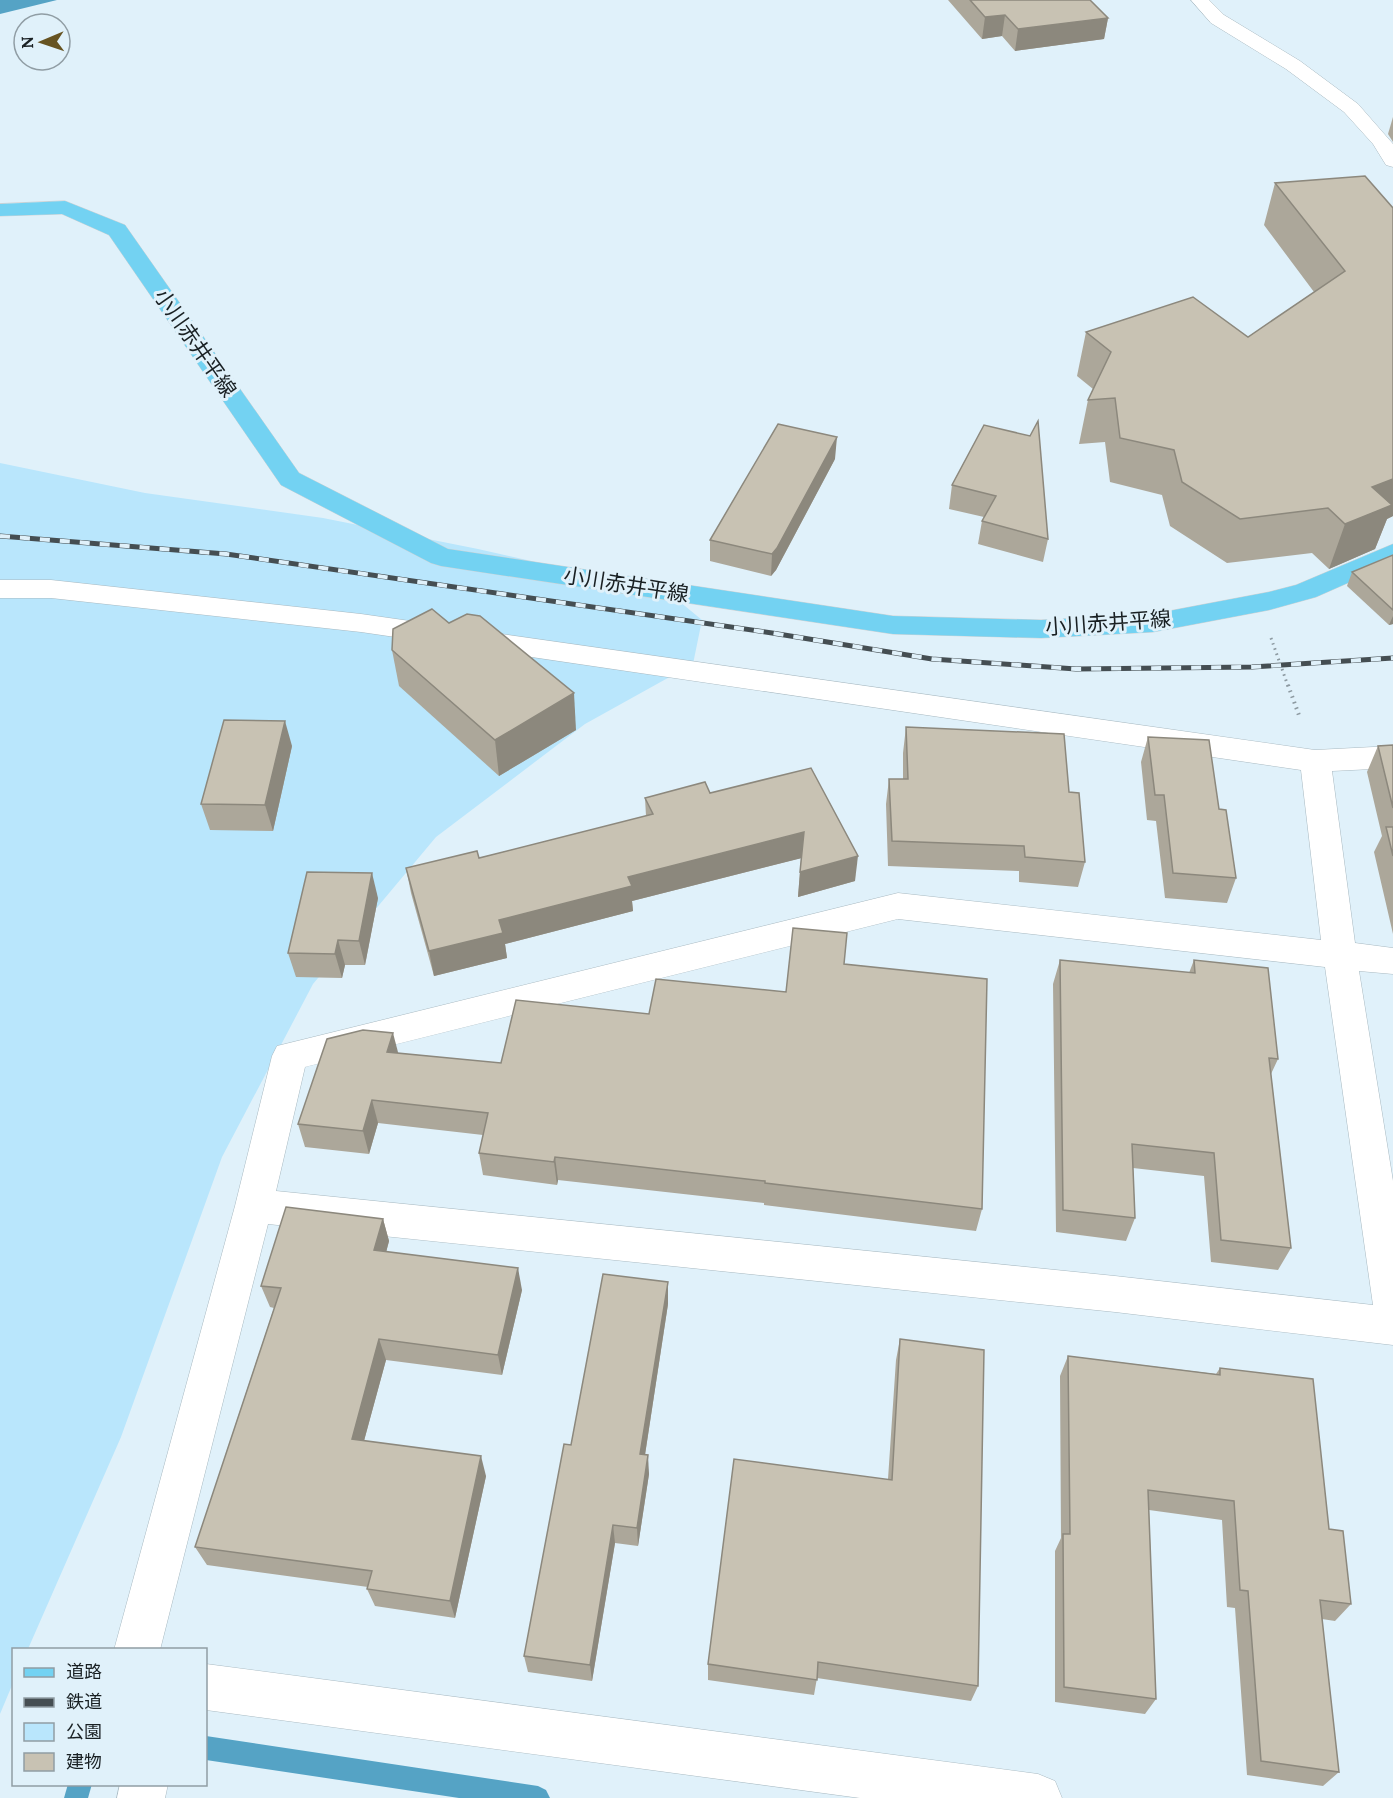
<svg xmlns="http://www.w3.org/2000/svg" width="1393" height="1798" font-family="Lora,'Noto Sans JP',serif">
	<rect width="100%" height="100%" fill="#e0f1fa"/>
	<path fill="#b9e6fc" d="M0,463l145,30 178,25 155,31 190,43 34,28 -9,44 -108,60 -149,113 -123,147 -91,173 -101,280 -93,212 -14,1 -1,33 -13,31z"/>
	<path fill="#55a3c5" d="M0,0h57l-57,14z"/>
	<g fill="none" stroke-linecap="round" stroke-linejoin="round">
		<g fill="#55a3c5" fill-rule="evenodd">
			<path d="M206,1736l332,50 8,4 4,8h-91l-253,-38z"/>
			<path d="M68,1784h24l-4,14h-24z"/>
		</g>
		<defs>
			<g id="minor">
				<path d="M1191,0h18l15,15 76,46 58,43 35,40v23l-7,-2 -13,-21 -29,-32 -58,-43 -75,-46z"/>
				<path d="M0,580h51l310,34 954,136 78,-4v22l-61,3 23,172 38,5v26l-34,-3 34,210v164l-278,-33 -847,-88 -108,426h-46l121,-444 37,-150 5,-10 621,-153 423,47 -20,-170 -940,-138 -310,-34h-51zM898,919l427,48 48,338 -258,-29 -839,-85 29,-124z"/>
				<path d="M206,1664l832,110 17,7 7,17h-202l-654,-88z"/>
				<path d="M120,1784h48l-3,14h-48z"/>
			</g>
			<path id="major" d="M65,201l60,24 174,248 149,76 445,67 148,4 112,-6 116,-22 27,-7 97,-41v19l-77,34 -47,13 -116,22 -112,6 -148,-4 -452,-68 -10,-3 -150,-78 -172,-250 -47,-21 -62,2v-12z"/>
		</defs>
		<use href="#minor" stroke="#a8b9c1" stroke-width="1"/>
		<use href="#major" stroke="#d1d2d3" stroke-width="1"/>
		<path stroke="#8c99a0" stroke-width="3" stroke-dasharray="1.5 4" stroke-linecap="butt" d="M1271,638l17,48"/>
		<path stroke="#8c99a0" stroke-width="4" stroke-dasharray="1.5 4.5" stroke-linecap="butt" d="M1288,685l12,33"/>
		<use href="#minor" fill="#fff" fill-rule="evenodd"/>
		<use href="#major" fill="#73d2f2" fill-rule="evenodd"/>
		<defs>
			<path id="rail" d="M0,536l226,18 546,79 160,26 144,10 176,-2 141,-9"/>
		</defs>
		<use href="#rail" stroke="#454e52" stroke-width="5"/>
		<use href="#rail" stroke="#e0f1fa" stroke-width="4" stroke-dasharray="10" stroke-linecap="butt"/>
	</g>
	<g fill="#aca79a">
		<path d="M948,0h142l18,18 -4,21 -89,12 -13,-15 -20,3z"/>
		<path d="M1393,117v25l-5,-8z"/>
		<path d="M1275,183l118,25v308l-6,3 -12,30 -46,20 -17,-16 -85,10 -57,-37 -8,-31 -52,-13 -5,-40 -26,2 9,-44 5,-11 -16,-13 9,-44 162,5 66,-45 -50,-67z"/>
		<path d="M984,425l64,114 -5,23 -65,-18 4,-23 2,-4 -35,-8 3,-24z"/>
		<path d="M835,459l-59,111 -5,6 -61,-15v-21z"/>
		<path d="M1393,555v69l-4,1 -42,-39 5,-14z"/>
		<path d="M449,623l127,107 -77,46 -100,-90 -7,-36z"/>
		<path d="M906,727l163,65 16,70 -7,25 -59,-5v-11l-131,-5 -2,-62 3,-25h14v-26z"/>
		<path d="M1148,737l71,72 17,69 -9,25 -62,-5 -9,-77 -9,-1 -6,-58z"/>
		<path d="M1393,745v189l-19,-82 8,-16 -15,-64 11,-26z"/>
		<path d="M292,746l-19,85 -63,-1 -9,-26z"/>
		<path d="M710,793l145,88 -57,16 3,-39 -169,43 1,10 -128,33 2,14 -73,18 -23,-83 -5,-25 73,-10 167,-42 -1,-18z"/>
		<path d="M378,898l-13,67h-20l-3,13 -46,-1 -8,-24z"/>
		<path d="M1060,960l129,13 5,-13 84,99 -7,15 20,174 -13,22 -67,-8 -7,-86 -71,-8 2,50 -9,23 -70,-9 -3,-248z"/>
		<path d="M844,964l138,245 -6,22 -212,-26v-2l-206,-23 -1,5 -74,-10 -4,-22 4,-18 -105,-12 -9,31 -64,-7 -7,-23 100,-71 103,10 148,-49 137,-22z"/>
		<path d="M383,1219l6,22 -3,11 136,38 -20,85 -116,-15 -22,81 122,35 -31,142 -80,-12 -8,-17 1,-2 -161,-22 -12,-18 79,-239 -4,-1 -9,-21z"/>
		<path d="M668,1304l-23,151 4,19 -11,72 -23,-3 -23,138 -64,-9 -4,-16 47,-211z"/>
		<path d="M900,1339l78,347 -7,15 -154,-23 -3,17 -106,-15v-16l180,-185 8,-119z"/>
		<path d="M1068,1356l148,18 4,-6 109,161 22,75 -16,17 -13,-2 17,153 -16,14 -76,-11 -12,-167 -8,-1 -5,-87 -73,-10 7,189 -11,15 -90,-12v-151l6,-13 -1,-162z"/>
	</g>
	<g fill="#8c887d">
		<path d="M1005,15l-3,21 -20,3 3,-22z"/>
		<path d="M1108,18l-4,21 -89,12 3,-22z"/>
		<path d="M837,437l-2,22 -59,111 -5,6 1,-22z"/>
		<path d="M1393,460v56l-6,3 -12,30 -46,20 16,-45z"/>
		<path d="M1393,616v8l-4,1z"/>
		<path d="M574,693l2,37 -77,46 -4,-36z"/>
		<path d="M285,721l7,25 -19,85 -8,-26z"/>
		<path d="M804,832l-2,26 -170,43 1,10 -128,33 2,14 -73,18 -5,-25 70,-31 129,-43z"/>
		<path d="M858,856l-3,25 -57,16 2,-25z"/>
		<path d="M372,873l6,25 -13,67 -6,-24z"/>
		<path d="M338,940l7,25 -3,13 -7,-24z"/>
		<path d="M393,1033l6,23 -12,-4z"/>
		<path d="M372,1100l6,23 -9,31 -6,-23z"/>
		<path d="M555,1157l3,23 -1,5 -3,-23z"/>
		<path d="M383,1219l6,22 -8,31 -7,-22z"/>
		<path d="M518,1268l4,22 -20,85 -4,-20z"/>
		<path d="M668,1282v22l-26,170 -2,-20z"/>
		<path d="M379,1339l7,21 -27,99 -7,-20z"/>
		<path d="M648,1455l1,19 -11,72 -1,-18z"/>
		<path d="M481,1456l5,20 -31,142 -5,-17z"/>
		<path d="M613,1525l2,18 -23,138 -2,-16z"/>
	</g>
	<g fill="#c8c2b3" stroke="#8c887d" stroke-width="1.5">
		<path d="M970,0h120l18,18 -90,11 -13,-14 -20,2z"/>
		<path d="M1365,176l28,32v271l-21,8 20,18 -47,19 -17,-16 -88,11 -58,-37 -8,-32 -54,-12 -5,-40 -27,2 23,-48 -25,-20 107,-35 55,40 97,-66 -70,-88z"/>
		<path d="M1038,421l10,118 -66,-18 14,-25 -44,-11 32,-60 46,11z"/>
		<path d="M778,424l59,13 -60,111 -5,6 -62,-14z"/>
		<path d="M1393,555v55l-41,-38z"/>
		<path d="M432,609l17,14 18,-9 13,2 94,77 -79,47 -103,-90 1,-21z"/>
		<path d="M224,720l61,1 -20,84 -64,-1z"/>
		<path d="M906,727l158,7 5,58 10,1 6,69 -60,-5 -1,-11 -132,-5 -3,-62h19z"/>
		<path d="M1148,737l61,3 10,69 7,1 10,68 -63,-5 -9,-78h-9z"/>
		<path d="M1393,745v63l-15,-62z"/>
		<path d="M811,768l47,88 -58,16 4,-40 -176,45 4,9 -133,34 4,13 -74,18 -23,-83 71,-17 2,7 174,-44 -8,-16 60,-16 5,11z"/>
		<path d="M1386,827h7v29z"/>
		<path d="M307,872l65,1 -13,68 -21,-1 -3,14 -47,-1z"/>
		<path d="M793,928l54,5 -3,31 143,15 -5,230 -217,-26v-2l-210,-24 -1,5 -75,-9 9,-40 -116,-13 -9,31 -65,-7 29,-85 36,-9 30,3 -6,19 114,11 15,-63 133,14 7,-35 130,13z"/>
		<path d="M1060,960l135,13 -1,-13 74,8 10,91 -9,-1 22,190 -70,-8 -7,-87 -82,-9 3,74 -72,-8z"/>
		<path d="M286,1207l97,12 -9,31 144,18 -20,87 -119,-16 -27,100 129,17 -31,145 -83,-12 5,-18 -177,-24 86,-259 -20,-2z"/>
		<path d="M603,1274l65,8 -28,172 8,1 -11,73 -24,-3 -23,140 -66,-9 40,-212 7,1z"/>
		<path d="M900,1339l84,11 -6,336 -160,-24 -1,18 -109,-16 26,-205 158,21z"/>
		<path d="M1068,1356l152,19v-7l93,11 16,150 14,2 8,73 -31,-4 19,172 -78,-11 -13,-170 -8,-1 -6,-89 -86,-11 8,209 -92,-12 -1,-153h7z"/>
	</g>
	<g text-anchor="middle" stroke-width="6" stroke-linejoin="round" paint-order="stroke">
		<g font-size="21" fill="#192023" stroke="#e0f1fa">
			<text transform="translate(195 343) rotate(55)" y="7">小川赤井平線</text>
			<text transform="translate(626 585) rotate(9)" y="7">小川赤井平線</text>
			<text transform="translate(1108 623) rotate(-4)" y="7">小川赤井平線</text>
		</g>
	</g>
	<rect x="12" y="1648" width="195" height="138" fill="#e0f1fa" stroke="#909da4" stroke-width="1.5"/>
	<rect x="24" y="1668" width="30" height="9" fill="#73d2f2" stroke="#909da4" stroke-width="1.5"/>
	<text x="66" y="1678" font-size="18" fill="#192023">道路</text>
	<rect x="24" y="1698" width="30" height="9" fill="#454e52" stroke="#909da4" stroke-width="1.5"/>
	<text x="66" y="1708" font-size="18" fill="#192023">鉄道</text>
	<rect x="24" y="1723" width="30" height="18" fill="#b9e6fc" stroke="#909da4" stroke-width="1.5"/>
	<text x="66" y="1738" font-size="18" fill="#192023">公園</text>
	<rect x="24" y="1753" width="30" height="18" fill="#c8c2b3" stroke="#909da4" stroke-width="1.5"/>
	<text x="66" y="1768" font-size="18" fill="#192023">建物</text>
	<g transform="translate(42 42) rotate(268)"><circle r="28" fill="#e0f1fa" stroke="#909da4" stroke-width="1.5"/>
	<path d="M0-4.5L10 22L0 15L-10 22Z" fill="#665321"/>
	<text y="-9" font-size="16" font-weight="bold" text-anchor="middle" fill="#192023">N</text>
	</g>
</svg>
